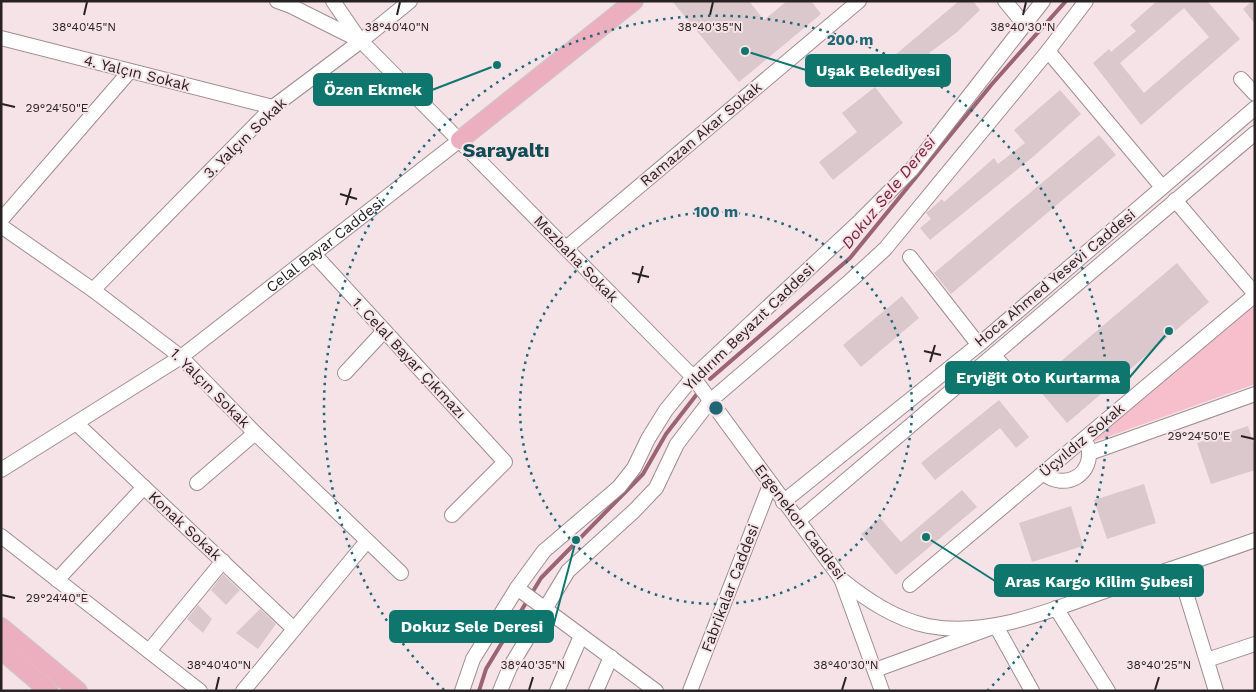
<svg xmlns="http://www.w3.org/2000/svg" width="1256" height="692" font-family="'Work Sans',sans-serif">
	<rect width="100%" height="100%" fill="#f6e3e7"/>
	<path fill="#f7bfcc" d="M1249,303l6,7v74l-162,58z"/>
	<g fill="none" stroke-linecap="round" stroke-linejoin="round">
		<g stroke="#9a6472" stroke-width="4">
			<path d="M710,379l140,-121 142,-174 74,-83"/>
			<path d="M479,691l7,-22 55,-91 102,-104 23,-40 31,-40"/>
		</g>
	</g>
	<g fill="#dbc8cc" fill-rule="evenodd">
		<path d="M672,1h77l15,19 23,-19h24l10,13 -82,68z"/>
		<path d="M959,1h14l7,9 -24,23 -27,20 2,1 -15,11 -6,-5 -13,13 -9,-12z"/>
		<path d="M1157,1h50l33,38 -99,86 -48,-62 16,-14 2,3 25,-21 -6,-6zM1184,8l25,29 -65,56 -24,-30z"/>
		<path d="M1252,1h3v23l-12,-15z"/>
		<path d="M875,87l28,36 -70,57 -14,-18 38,-30 -15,-19z"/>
		<path d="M1060,90l21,24 -47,42 -104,84 -10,-12 11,-9 -5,-6 16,-14 2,3 50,-44 4,6 27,-21 -11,-13z"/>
		<path d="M1099,135l17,20 -165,139 -17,-21z"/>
		<path d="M1177,263l32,39 -142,121 -33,-39z"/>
		<path d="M902,296l17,22 -58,49 -18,-22z"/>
		<path d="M999,400l30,37 -13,11 -16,-20 -65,52 -14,-17z"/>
		<path d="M1248,426l7,22v22l-44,14 -14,-41z"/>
		<path d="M1144,484l12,39 -49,16 -13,-39z"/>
		<path d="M962,490l15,17 -81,68 -35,-41 19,-16 21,24z"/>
		<path d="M1071,506l12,40 -51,16 -13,-39z"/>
		<path d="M223,574l17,16 -14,15 -15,-15z"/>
		<path d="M198,605l14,14 -9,14 -16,-14z"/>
		<path d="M260,609l16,15 -18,25 -22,-16z"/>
	</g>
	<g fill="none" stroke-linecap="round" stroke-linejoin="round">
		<defs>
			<g id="minor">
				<path d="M277,1l14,5 70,35 332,336 149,203c25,20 53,39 86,46 62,12 125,-17 183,-37 48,-16 96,-32 144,-49"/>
				<path d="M333,1l26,38"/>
				<path d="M1005,1l19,23"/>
				<path d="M1,38l272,69"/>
				<path d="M1048,51l114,136"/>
				<path d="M1241,79l14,15"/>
				<path d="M1175,200l80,94"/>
				<path d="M1,220l129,-149"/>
				<path d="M1,226l92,64 88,67 74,76 146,140"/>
				<path d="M566,248l293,-247"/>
				<path d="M314,254l191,208 -53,53"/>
				<path d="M910,257l68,87"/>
				<path d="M93,290l180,-183 88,-66 49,-40"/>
				<path d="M994,356l22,24"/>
				<path d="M345,373l39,-42"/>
				<path d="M76,423l218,206"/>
				<path d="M1090,453l165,-59"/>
				<path id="s1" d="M1,470l180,-113 279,-217"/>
				<path d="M1043,473c22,19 52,1 45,-27"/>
				<path d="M197,483l58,-50"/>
				<path d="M783,502l199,-160 273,-234"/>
				<path d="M798,521l457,-388"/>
				<path d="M1,536l199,155"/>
				<path d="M1178,567l38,124"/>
				<path d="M57,580l87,-93"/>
				<path d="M842,581l40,110"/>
				<path d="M910,585l345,-290"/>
				<path d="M517,588l139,103"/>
				<path d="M1056,608l52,83"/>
				<path d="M149,651l74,-90"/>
				<path d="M1207,660l48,-16"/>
				<path d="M875,670l121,-44 36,65"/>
				<path d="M243,691l124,-150"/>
				<path d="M462,691l11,-32 44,-71 27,-37 75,-64 15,-19 14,-29 18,-29 27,-33 167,-156 52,-52 131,-168"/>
				<path d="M500,691l10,-24 58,-96 66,-60 22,-23 21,-44 33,-43 140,-120 35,-32 163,-198 38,-50"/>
				<path d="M557,691l24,-55"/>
				<path d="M596,691l15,-34"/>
				<path d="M690,691l80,-206"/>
			</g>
			<g id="major">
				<path d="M460,140l174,-139"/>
				<path d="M1,627l77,64"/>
				<path d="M1,650l48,41"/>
			</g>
		</defs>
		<use href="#minor" stroke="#9e8d91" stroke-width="16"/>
		<use href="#major" stroke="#cccaca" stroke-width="20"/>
		<use href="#minor" stroke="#fff" stroke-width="14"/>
		<use href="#major" stroke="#ecafc0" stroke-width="18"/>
	</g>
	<path fill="none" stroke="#292224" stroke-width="2" d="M84,15l3,-13M397,15l3,-13M710,15l3,-13M1023,15l3,-13M2,104l13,3M340,194l17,5M346,205l5,-17M632,273l17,4M638,283l5,-17M924,351l17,4M930,362l5,-17M1241,436l13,3M2,595l13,3M216,690l3,-13M529,690l4,-13M842,690l4,-13M1155,690l4,-13"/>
	<g fill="none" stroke="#1f6774" stroke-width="2.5" stroke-dasharray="2.5 5">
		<circle cx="716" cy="408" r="196"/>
		<path d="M444 690A392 392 0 1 1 988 690"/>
	</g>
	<g text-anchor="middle" stroke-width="4" stroke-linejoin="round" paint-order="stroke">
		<g font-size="15" fill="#292224" stroke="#f6e3e7">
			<text transform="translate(137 73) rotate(14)" y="5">4. Yalçın Sokak</text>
			<text transform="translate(701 134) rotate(-40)" y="5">Ramazan Akar Sokak</text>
			<text transform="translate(245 138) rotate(-44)" y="5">3. Yalçın Sokak</text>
			<text dy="5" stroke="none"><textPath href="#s1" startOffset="395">Celal Bayar Caddesi</textPath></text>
			<text transform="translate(576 259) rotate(46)" y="5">Mezbaha Sokak</text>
			<text transform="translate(1055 278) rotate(-40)" y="5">Hoca Ahmed Yesevi Caddesi</text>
			<text transform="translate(749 327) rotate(-44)" y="5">Yıldırım Beyazıt Caddesi</text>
			<text transform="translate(409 358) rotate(47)" y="5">1. Celal Bayar Çıkmazı</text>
			<text transform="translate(210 388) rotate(45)" y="5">1. Yalçın Sokak</text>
			<text transform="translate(1082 440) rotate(-40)" y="5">Üçyıldız Sokak</text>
			<text transform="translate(800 522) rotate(53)" y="5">Ergenekon Caddesi</text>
			<text transform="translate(185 526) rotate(43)" y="5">Konak Sokak</text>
			<text transform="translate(730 588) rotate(-69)" y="5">Fabrikalar Caddesi</text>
		</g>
		<g font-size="16" font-style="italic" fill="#7b2141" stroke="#f6e3e7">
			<text transform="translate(888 192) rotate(-51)" y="6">Dokuz Sele Deresi</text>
		</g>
		<g font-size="20" font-weight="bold" fill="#104b56" stroke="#f6e3e7">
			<text x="506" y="157">Sarayaltı</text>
		</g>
	</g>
	<g font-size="12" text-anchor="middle" fill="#292224" stroke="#f6e3e7" stroke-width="4" stroke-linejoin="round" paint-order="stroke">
		<text x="84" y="31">38°40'45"N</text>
		<text x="397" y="31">38°40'40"N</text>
		<text x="710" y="31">38°40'35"N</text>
		<text x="1023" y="31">38°40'30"N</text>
		<text x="57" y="112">29°24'50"E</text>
		<text x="1199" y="440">29°24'50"E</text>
		<text x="57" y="602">29°24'40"E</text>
		<text x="219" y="669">38°40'40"N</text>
		<text x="533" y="669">38°40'35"N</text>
		<text x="846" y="669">38°40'30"N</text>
		<text x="1159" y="669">38°40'25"N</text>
	</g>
	<circle cx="716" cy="408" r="8" fill="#1f6774" stroke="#f6e3e7" stroke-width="2.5"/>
	<g font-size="15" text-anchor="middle" font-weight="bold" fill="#1f6774" stroke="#f6e3e7" stroke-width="4" stroke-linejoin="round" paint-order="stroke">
		<text x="850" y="45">200 m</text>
		<text x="716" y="217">100 m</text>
	</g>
	<path fill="none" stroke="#0f766e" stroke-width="2" d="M745 51L806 70M497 65L432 90M1169 331L1129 378M926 537L995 581M576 540L553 627"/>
	<g fill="#0f766e" stroke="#f6e3e7" stroke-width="2">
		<circle cx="745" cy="51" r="5"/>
		<circle cx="497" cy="65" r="5"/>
		<circle cx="1169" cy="331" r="5"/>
		<circle cx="926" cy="537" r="5"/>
		<circle cx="576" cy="540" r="5"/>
	</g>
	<g fill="#0f766e" stroke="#0f766e" stroke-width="2">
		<rect x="806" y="55" width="144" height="31" rx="5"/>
		<rect x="314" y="74" width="118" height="31" rx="5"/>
		<rect x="946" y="362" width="183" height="31" rx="5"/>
		<rect x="995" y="565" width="208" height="31" rx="5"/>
		<rect x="390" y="611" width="163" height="31" rx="5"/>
	</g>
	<g font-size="16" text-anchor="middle" font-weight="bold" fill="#fff">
		<text x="878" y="76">Uşak Belediyesi</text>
		<text x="373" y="95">Özen Ekmek</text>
		<text x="1038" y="383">Eryiğit Oto Kurtarma</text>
		<text x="1099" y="587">Aras Kargo Kilim Şubesi</text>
		<text x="472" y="632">Dokuz Sele Deresi</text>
	</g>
	<rect width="1256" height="692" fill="none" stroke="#292224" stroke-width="5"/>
</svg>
